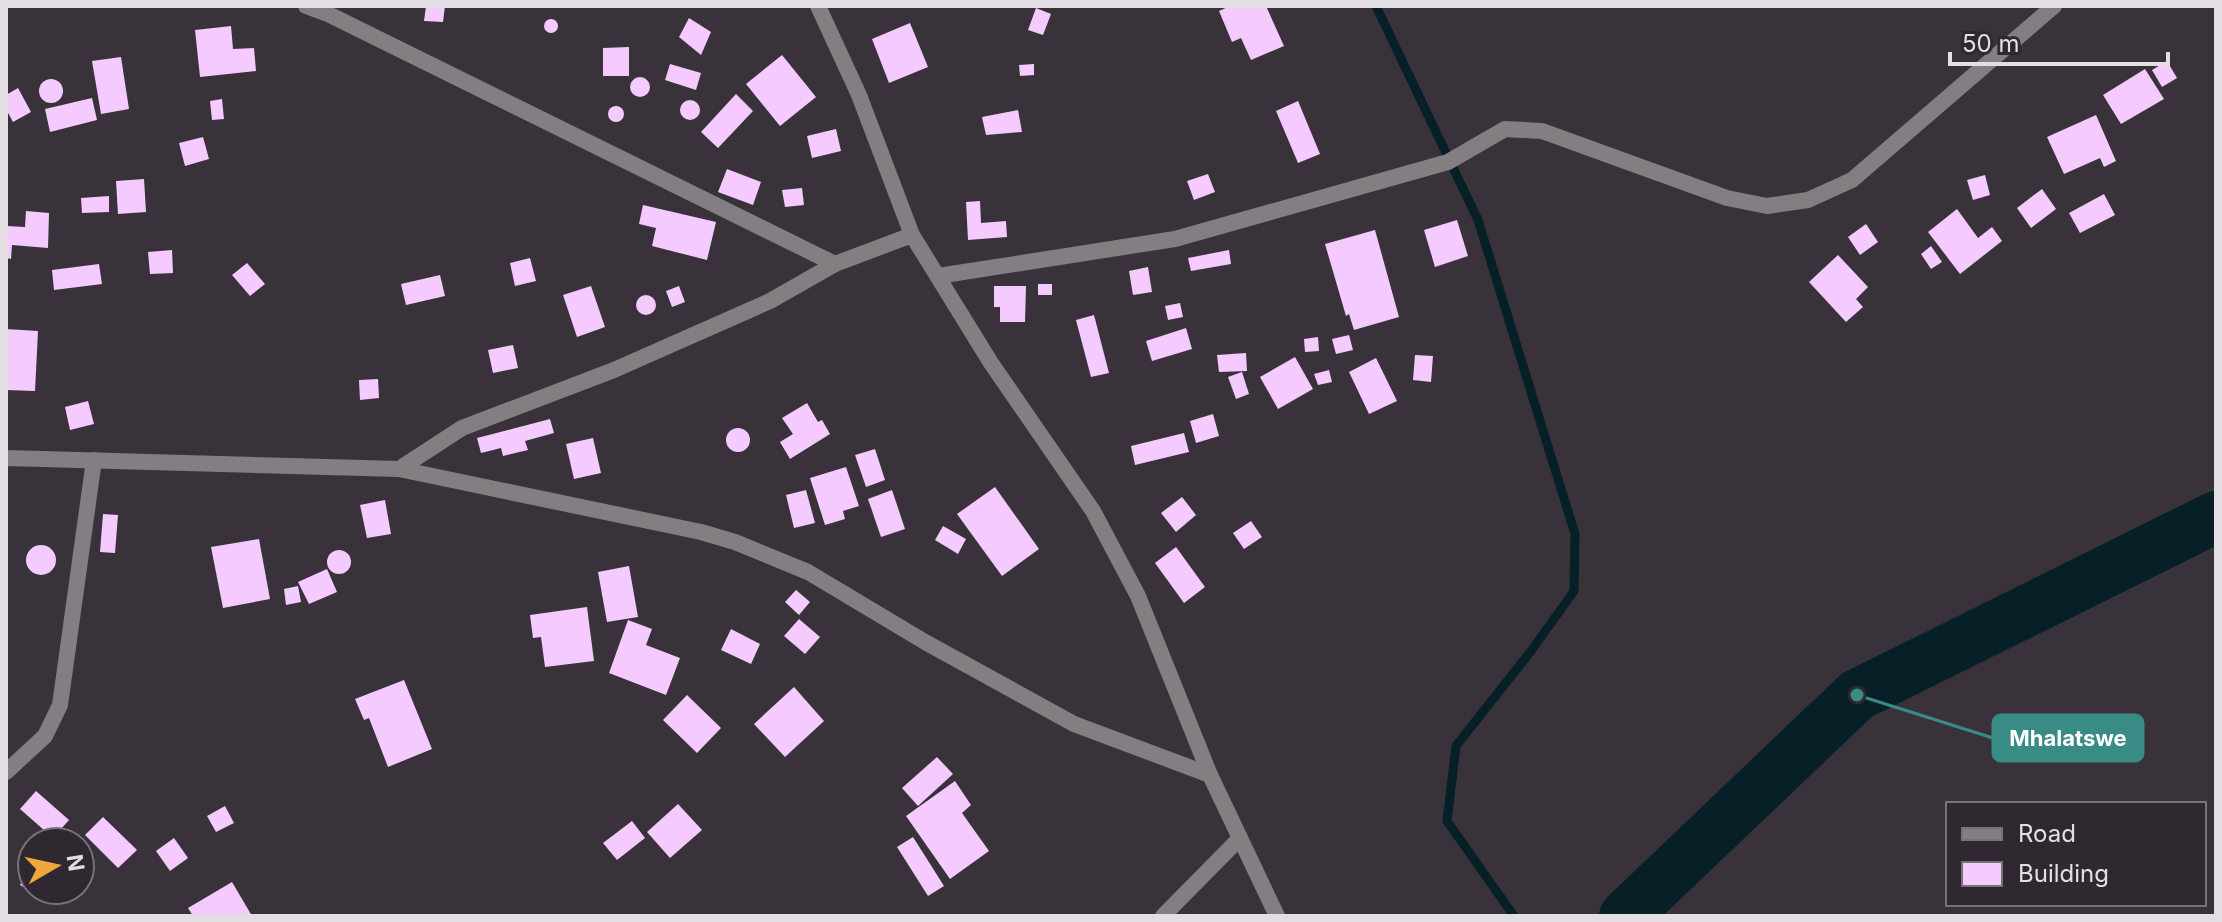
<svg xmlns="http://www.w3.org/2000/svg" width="2222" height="922" font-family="Inter,sans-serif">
	<rect width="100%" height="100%" fill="#39323b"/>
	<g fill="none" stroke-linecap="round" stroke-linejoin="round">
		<path stroke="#072027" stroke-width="9" d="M1376,6l102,214 97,314 -1,57 -43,60 -75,95 -9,75 67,95"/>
		<path stroke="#072027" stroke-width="52" d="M1625,916l232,-221 359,-178"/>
	</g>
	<g fill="#f5cbff">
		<path d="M426,6h19l-2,16 -19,-1z"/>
		<path d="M1230,6h36l18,40 -33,14 -10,-22 -9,4 -13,-31z"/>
		<path d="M1036,8l15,6 -8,21 -15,-5z"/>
		<path d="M689,18l22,14 -10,23 -22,-18z"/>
		<circle cx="551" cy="26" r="7"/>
		<path d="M910,23l18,44 -39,16 -17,-44z"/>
		<path d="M231,26l2,23 21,-1 2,23 -56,6 -5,-47z"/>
		<path d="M629,47v29h-26v-28z"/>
		<path d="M782,55l34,42 -36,29 -34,-42z"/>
		<path d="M121,57l8,52 -28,5 -9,-53z"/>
		<path d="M2167,61l10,17 -15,9 -10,-17z"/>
		<path d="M670,64l31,9 -5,17 -31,-10z"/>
		<path d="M1034,64v11l-14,1 -1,-11z"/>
		<path d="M2145,69l19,30 -43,25 -18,-29z"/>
		<circle cx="640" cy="87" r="10"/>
		<circle cx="51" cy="91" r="12"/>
		<path d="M18,88l13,24 -18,10 -7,-13v-14z"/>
		<path d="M736,94l17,17 -35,37 -17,-16z"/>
		<path d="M92,98l5,22 -47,12 -5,-23z"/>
		<path d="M222,99l2,20 -12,1 -2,-19z"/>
		<circle cx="690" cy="110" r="10"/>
		<path d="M1298,101l22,53 -22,9 -22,-52z"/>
		<circle cx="616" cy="114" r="8"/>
		<path d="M1018,110l4,22 -36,3 -4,-18z"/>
		<path d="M2096,115l20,46 -12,6 -4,-9 -36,16 -17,-37z"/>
		<path d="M836,129l5,22 -29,7 -5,-22z"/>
		<path d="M203,137l6,22 -24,7 -6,-23z"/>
		<path d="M727,169l34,13 -8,23 -35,-13z"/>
		<path d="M1208,174l7,18 -21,8 -7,-19z"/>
		<path d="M1985,175l5,20 -17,5 -6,-20z"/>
		<path d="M144,179l2,33 -28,2 -2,-33z"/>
		<path d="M802,188l2,17 -19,2 -3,-17z"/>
		<path d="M2042,189l14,20 -25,19 -14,-20z"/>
		<path d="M2104,194l11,21 -35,18 -11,-20z"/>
		<path d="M109,196v16l-27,1 -1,-15z"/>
		<path d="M980,201l1,22 25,-2 1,16 -39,3 -2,-38z"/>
		<path d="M643,205l73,17 -9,38 -55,-14 4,-18 -17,-4z"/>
		<path d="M1957,209l21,29 14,-11 10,14 -42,33 -32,-42z"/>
		<path d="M26,211l23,2 -1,35 -36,-3 -1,14 -5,-1 1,-32 18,1z"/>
		<path d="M1457,220l11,36 -33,11 -11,-37z"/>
		<path d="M1866,224l12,18 -18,13 -12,-18z"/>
		<path d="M1375,230l24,87 -45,13 -5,-16 -3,2 -21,-72z"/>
		<path d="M1931,246l11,16 -11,7 -10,-15z"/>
		<path d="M172,250l1,23 -23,1 -2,-22z"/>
		<path d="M1229,250l2,14 -40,7 -3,-13z"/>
		<path d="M1838,255l30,32 -12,12 7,8 -17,15 -37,-40z"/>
		<path d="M530,258l6,23 -21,5 -5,-23z"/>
		<path d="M247,263l18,21 -15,12 -18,-21z"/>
		<path d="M99,264l3,20 -48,6 -2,-20z"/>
		<path d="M1148,267l4,25 -19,3 -4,-24z"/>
		<path d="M440,275l5,21 -39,9 -5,-21z"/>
		<rect x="1038" y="284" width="14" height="11"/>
		<path d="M591,286l14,41 -28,10 -14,-42z"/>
		<path d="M679,286l6,16 -13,5 -6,-16z"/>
		<path d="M994,286h32l-1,36h-25v-15h-6z"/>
		<circle cx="646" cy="305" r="10"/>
		<path d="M1180,303l3,14 -15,3 -3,-14z"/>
		<path d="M1094,315l15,58 -18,4 -15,-57z"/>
		<path d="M1186,328l6,21 -40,12 -6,-20z"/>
		<path d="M6,329l32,2 -3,60 -29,-1z"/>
		<path d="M1349,335l4,15 -17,4 -4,-15z"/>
		<path d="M1318,337l1,14 -14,1 -1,-13z"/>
		<path d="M513,345l5,23 -25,5 -5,-23z"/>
		<path d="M1246,353l1,18 -28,1 -2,-17z"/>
		<path d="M1415,355l18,1 -2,26 -18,-2z"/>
		<path d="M1295,357l18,32 -35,20 -18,-32z"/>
		<path d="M1376,358l21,43 -28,13 -20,-42z"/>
		<path d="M1329,370l3,12 -14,3 -4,-11z"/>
		<path d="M1242,372l7,22 -13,5 -8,-22z"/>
		<path d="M378,379l1,19 -19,2 -1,-20z"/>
		<path d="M88,401l6,23 -24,6 -5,-23z"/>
		<path d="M807,403l11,19 4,-2 8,14 -40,25 -10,-17 13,-8 -11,-16z"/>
		<path d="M1213,414l6,22 -23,7 -6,-22z"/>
		<path d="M550,419l4,14 -29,8 3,9 -25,6 -2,-8 -20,5 -4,-15z"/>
		<circle cx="738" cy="440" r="12"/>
		<path d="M1184,433l5,19 -54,13 -4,-19z"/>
		<path d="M593,438l8,35 -27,6 -8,-35z"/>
		<path d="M875,449l10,31 -19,7 -11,-32z"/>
		<path d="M846,467l13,39 -16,5 2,8 -20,6 -15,-47z"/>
		<path d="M995,487l44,62 -37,27 -45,-62z"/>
		<path d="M806,490l9,33 -21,5 -8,-33z"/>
		<path d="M892,490l13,39 -24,8 -13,-38z"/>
		<path d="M1182,497l14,18 -20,17 -15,-19z"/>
		<path d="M385,500l6,34 -24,4 -7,-33z"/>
		<path d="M103,514l15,1 -3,38 -15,-1z"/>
		<path d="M1251,521l11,16 -18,12 -11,-16z"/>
		<path d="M943,526l23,13 -8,15 -23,-14z"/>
		<path d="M259,539l11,60 -47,9 -12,-61z"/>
		<circle cx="41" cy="560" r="15"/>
		<path d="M1176,547l29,40 -21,16 -29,-40z"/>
		<circle cx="339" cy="562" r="12"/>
		<path d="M629,566l9,51 -31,5 -9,-50z"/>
		<path d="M327,569l10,23 -28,12 -11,-22z"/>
		<path d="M298,586l3,16 -15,3 -2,-16z"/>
		<path d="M796,590l14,12 -11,13 -14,-13z"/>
		<path d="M587,607l7,54 -49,6 -4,-30 -8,1 -3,-23z"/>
		<path d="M799,619l21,18 -15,17 -21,-18z"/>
		<path d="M628,620l24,9 -6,16 34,13 -14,37 -57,-22z"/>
		<path d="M731,629l29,15 -9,20 -30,-14z"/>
		<path d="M404,680l28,69 -44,18 -19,-49 -5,2 -9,-21z"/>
		<path d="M794,687l30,34 -39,36 -31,-33z"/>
		<path d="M687,695l34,33 -24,25 -34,-33z"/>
		<path d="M937,757l16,17 -35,32 -16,-18z"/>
		<path d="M955,781l16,24 -9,8 27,38 -39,28 -44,-63z"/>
		<path d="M36,791l33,29 -16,18 -33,-29z"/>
		<path d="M678,804l24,26 -32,28 -23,-26z"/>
		<path d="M225,806l9,17 -18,9 -9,-16z"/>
		<path d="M103,817l34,33 -19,18 -33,-33z"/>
		<path d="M632,821l13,17 -28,22 -14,-17z"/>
		<path d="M913,837l31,49 -16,10 -31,-49z"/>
		<path d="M174,838l14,20 -18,13 -14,-20z"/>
		<path d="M32,863v27h16l-4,8 -24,-13z"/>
		<path d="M232,882l20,34h-59l-5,-8z"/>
	</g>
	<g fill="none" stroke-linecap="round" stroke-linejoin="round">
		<g stroke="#837e81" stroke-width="16">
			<path d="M306,6l22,8 507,250"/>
			<path d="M818,6l41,89 53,140 79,128 102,148 45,85 72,179 67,141"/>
			<path d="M938,276l237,-37 273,-77 57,-33 37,2 185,67 40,8 41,-6 44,-20 202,-174"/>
			<path d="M6,458l393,11 302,63 34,10 73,30 117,70 149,82 136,51"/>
			<path d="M399,469l63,-41 152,-58 156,-69 65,-37 77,-29"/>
			<path d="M6,772l39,-36 15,-31 34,-245"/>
			<path d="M1163,916l77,-78"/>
		</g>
	</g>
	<path fill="none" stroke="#398b85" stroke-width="3" d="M1857 695L1993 738"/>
	<circle fill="#398b85" stroke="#2f2830" stroke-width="3" cx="1857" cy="695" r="8"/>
	<rect fill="#398b85" stroke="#398b85" stroke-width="3" x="1993" y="715" width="150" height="46" rx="8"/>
	<g font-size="22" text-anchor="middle" font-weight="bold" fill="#fff">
		<text x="2068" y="746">Mhalatswe</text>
	</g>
	<rect width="2222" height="922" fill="none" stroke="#e2dee3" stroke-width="16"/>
	<rect x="1946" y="802" width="260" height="104" fill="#2f2830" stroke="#777178" stroke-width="2"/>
	<rect x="1962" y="828" width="40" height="12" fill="#837e81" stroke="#777178" stroke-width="2"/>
	<text x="2018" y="842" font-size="24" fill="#e2dee3">Road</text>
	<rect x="1962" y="862" width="40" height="24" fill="#f5cbff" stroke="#777178" stroke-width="2"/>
	<text x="2018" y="882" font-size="24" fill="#e2dee3">Building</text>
	<g transform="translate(56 866) rotate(81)"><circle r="38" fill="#2f2830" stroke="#777178" stroke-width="2"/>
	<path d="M0-6L14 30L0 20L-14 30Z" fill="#eea73d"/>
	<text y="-12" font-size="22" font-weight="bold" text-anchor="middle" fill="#e2dee3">N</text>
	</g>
	<path d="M1950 52v12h218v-12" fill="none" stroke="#e2dee3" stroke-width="4"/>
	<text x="1962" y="52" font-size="24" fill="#e2dee3" stroke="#2f2830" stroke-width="6" paint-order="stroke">50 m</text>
</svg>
